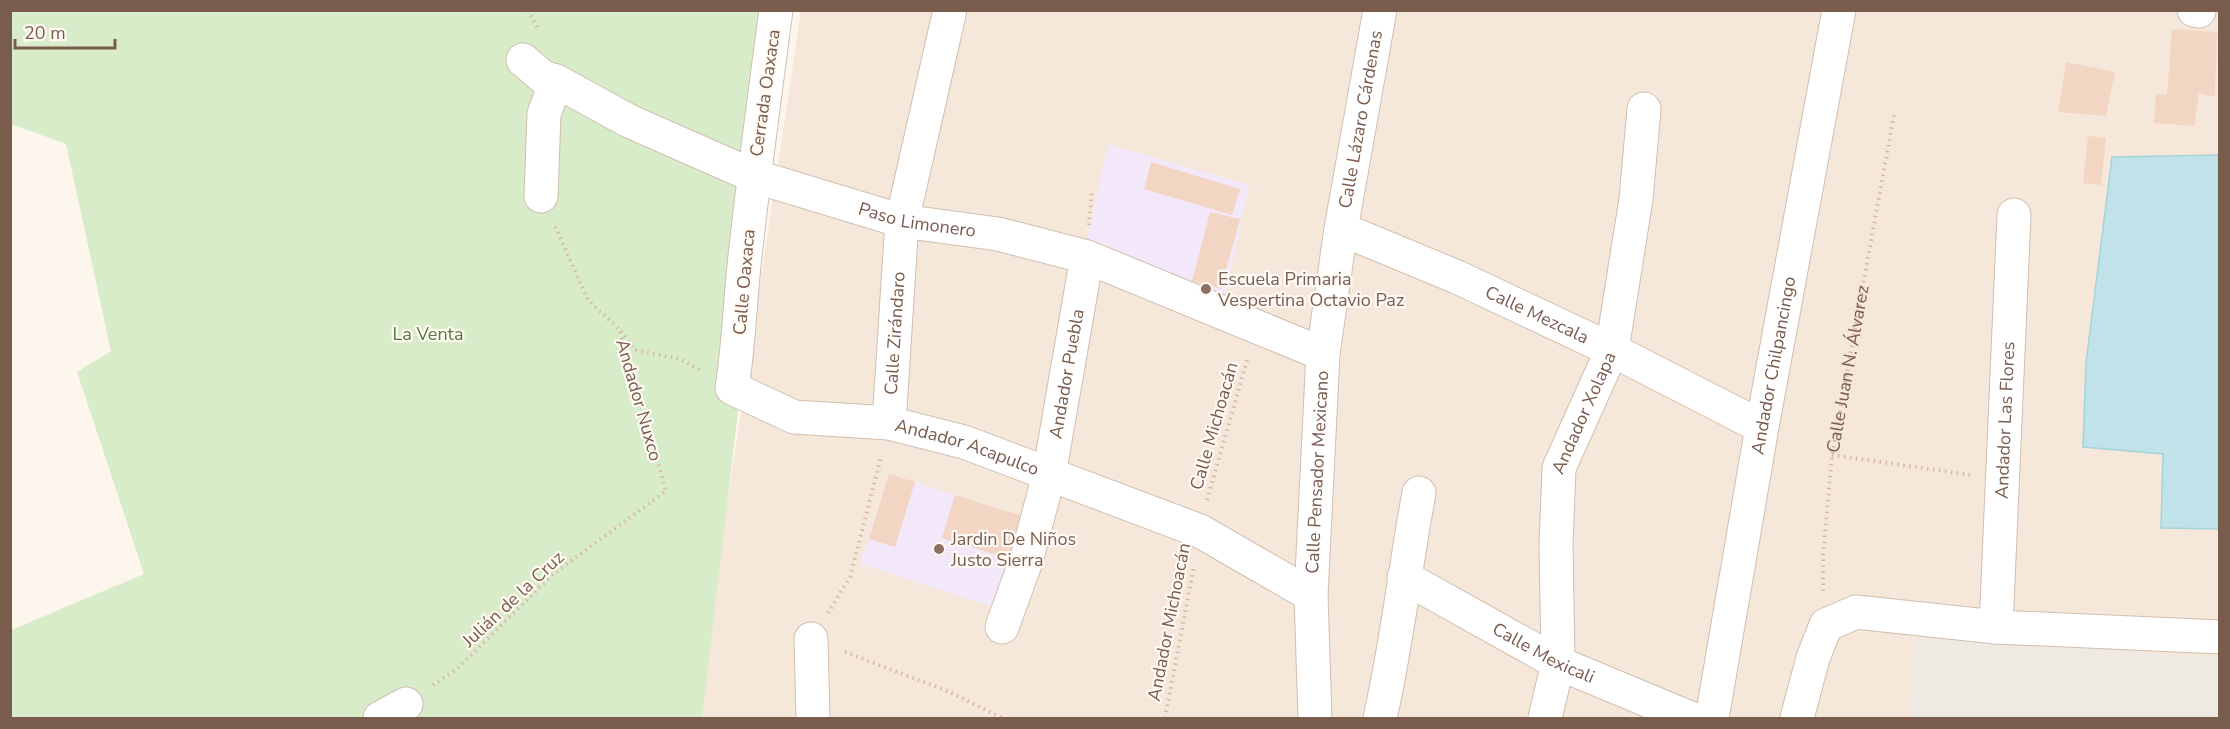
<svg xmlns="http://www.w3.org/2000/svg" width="2230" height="729" font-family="'Nunito Sans',sans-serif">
	<rect width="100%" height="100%" fill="#fdf6ec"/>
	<path fill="#f5e8da" d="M801,11h1418v707h-1524z"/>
	<path fill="#efe9e4" d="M1916,634l303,24v60h-310z"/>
	<g fill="#f3e8fa">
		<path d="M1108,144l141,41 -25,116 -139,-52z"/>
		<path d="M889,474l133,42 -28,91 -134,-43z"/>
	</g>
	<path fill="#d8ecc9" d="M11,11h774l-83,707h-691v-88l133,-56 -67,-202 34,-21 -45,-207 -55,-20z"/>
	<path fill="#bfe3e8" stroke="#a5d3da" stroke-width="1.5" d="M2219,155v374l-58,-1 2,-74 -80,-7 3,-84 26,-206z"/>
	<g fill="#f3d5c3">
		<path d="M2172,29l45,3 -2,65 -16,-4 -5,33 -40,-3 2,-29 11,1z"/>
		<path d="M2066,62l49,10 -9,44 -48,-4z"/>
		<path d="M2088,136l18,2 -5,47 -18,-2z"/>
		<path d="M1151,162l89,27 -8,26 -88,-26z"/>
		<path d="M1210,212l30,7 -19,70 -29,-8z"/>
		<path d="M889,474l26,8 -20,65 -26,-8z"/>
		<path d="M955,495l67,21 -13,43 -67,-21z"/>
	</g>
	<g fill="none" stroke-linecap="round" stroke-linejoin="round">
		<defs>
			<g id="street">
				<path id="s2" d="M776,10c-11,82 -22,164 -31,246 -5,44 -6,88 -13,132l62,29 95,6 75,19 236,89 111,64"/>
				<path d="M2194,10l5,1"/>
				<path id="s3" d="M523,60l20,17 13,4 73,40 125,55 148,45 96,13 89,23 236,97"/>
				<path d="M541,196l3,-82 12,-33"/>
				<path id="s4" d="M1341,229l116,48 155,73 150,77"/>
				<path id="s5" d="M889,423l13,-202 48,-211"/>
				<path id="s6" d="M1404,577l154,86 132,55"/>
				<path id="s7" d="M1002,627l24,-66 23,-86 38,-218"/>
				<path id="s8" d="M1996,627l18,-412"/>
				<path d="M811,639l2,79"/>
				<path d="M380,718l26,-14"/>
				<path id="s9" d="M1315,718l-4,-123 12,-241 18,-125 39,-219"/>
				<path d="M1380,718c17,-74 25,-150 39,-225"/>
				<path id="s10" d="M1545,718l13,-55 -2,-119 3,-76 53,-118 24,-151 8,-90"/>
				<path id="s11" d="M1712,718l50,-291 77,-417"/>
				<path d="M1797,718l16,-60 13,-33 30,-13 140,15 224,10"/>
			</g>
		</defs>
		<use href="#street" stroke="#d1beb0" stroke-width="35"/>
		<g stroke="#d9b8a5" stroke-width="4" stroke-dasharray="1.5 4.5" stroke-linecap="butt">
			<path d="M528,10l10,19"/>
			<path d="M1089,225l3,-36"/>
			<path d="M621,331l14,19 45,9 20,11"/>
			<path d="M1832,455l139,20"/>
			<path d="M1207,500l41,-143"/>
			<path id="s1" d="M1823,591v-35l9,-101 62,-340"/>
			<path d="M828,613l22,-36 31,-120"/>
			<path d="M845,652l105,40 52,26"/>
			<path d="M433,685l25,-17 94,-93 114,-84 -47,-162 -31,-29 -34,-76"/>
			<path d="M1165,718l29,-152"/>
		</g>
		<use href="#street" stroke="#fff" stroke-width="33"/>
	</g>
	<g fill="#8d6e63" stroke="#fffaf3" stroke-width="2">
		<circle cx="1206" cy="289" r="6"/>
		<circle cx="939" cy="549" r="6"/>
	</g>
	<g text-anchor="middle" stroke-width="4.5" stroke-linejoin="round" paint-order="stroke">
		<g font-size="18" fill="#7a5c4d" stroke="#fffaf3">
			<text transform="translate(765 93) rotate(-82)" y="6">Cerrada Oaxaca</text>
			<text dy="6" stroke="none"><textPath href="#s9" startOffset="602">Calle Lázaro Cárdenas</textPath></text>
			<text dy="6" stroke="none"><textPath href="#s3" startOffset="429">Paso Limonero</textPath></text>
			<text transform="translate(744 282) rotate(-85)" y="6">Calle Oaxaca</text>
			<text dy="6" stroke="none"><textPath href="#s4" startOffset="214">Calle Mezcala</textPath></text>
			<text dy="6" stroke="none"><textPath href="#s5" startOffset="90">Calle Zirándaro</textPath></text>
			<text dy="6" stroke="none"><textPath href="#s11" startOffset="358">Andador Chilpancingo</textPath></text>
			<text dy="6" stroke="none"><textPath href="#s1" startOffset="224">Calle Juan N. Álvarez</textPath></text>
			<text dy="6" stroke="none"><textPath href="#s7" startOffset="262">Andador Puebla</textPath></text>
			<text transform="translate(639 400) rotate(74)" y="6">Andador Nuxco</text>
			<text dy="6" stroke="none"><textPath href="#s10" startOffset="312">Andador Xolapa</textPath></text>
			<text dy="6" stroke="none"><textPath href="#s8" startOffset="207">Andador Las Flores</textPath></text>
			<text transform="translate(1214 426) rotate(-74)" y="6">Calle Michoacán</text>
			<text dy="6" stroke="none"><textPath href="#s2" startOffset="626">Andador Acapulco</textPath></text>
			<text dy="6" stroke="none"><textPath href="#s9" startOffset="246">Calle Pensador Mexicano</textPath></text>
			<text transform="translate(513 599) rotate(-43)" y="6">Julián de la Cruz</text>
			<text transform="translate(1169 622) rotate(-79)" y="6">Andador Michoacán</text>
			<text dy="6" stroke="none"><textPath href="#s6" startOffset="159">Calle Mexicali</textPath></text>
		</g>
		<g font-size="18" fill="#785e54" stroke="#fffaf3" text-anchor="start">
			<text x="1218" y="285">Escuela Primaria<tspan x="1218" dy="21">Vespertina Octavio Paz</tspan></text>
			<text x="951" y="545">Jardin De Niños<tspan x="951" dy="21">Justo Sierra</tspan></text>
		</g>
		<g font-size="18" fill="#537a41" stroke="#fffaf3">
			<text x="428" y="340">La Venta</text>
		</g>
	</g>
	<rect width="2230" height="729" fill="none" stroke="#7a5c4d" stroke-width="24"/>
	<path d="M15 39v9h100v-9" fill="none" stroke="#7a5c4d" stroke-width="3"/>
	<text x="24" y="39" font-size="18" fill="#7a5c4d" stroke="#fffaf3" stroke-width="4.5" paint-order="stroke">20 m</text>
</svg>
